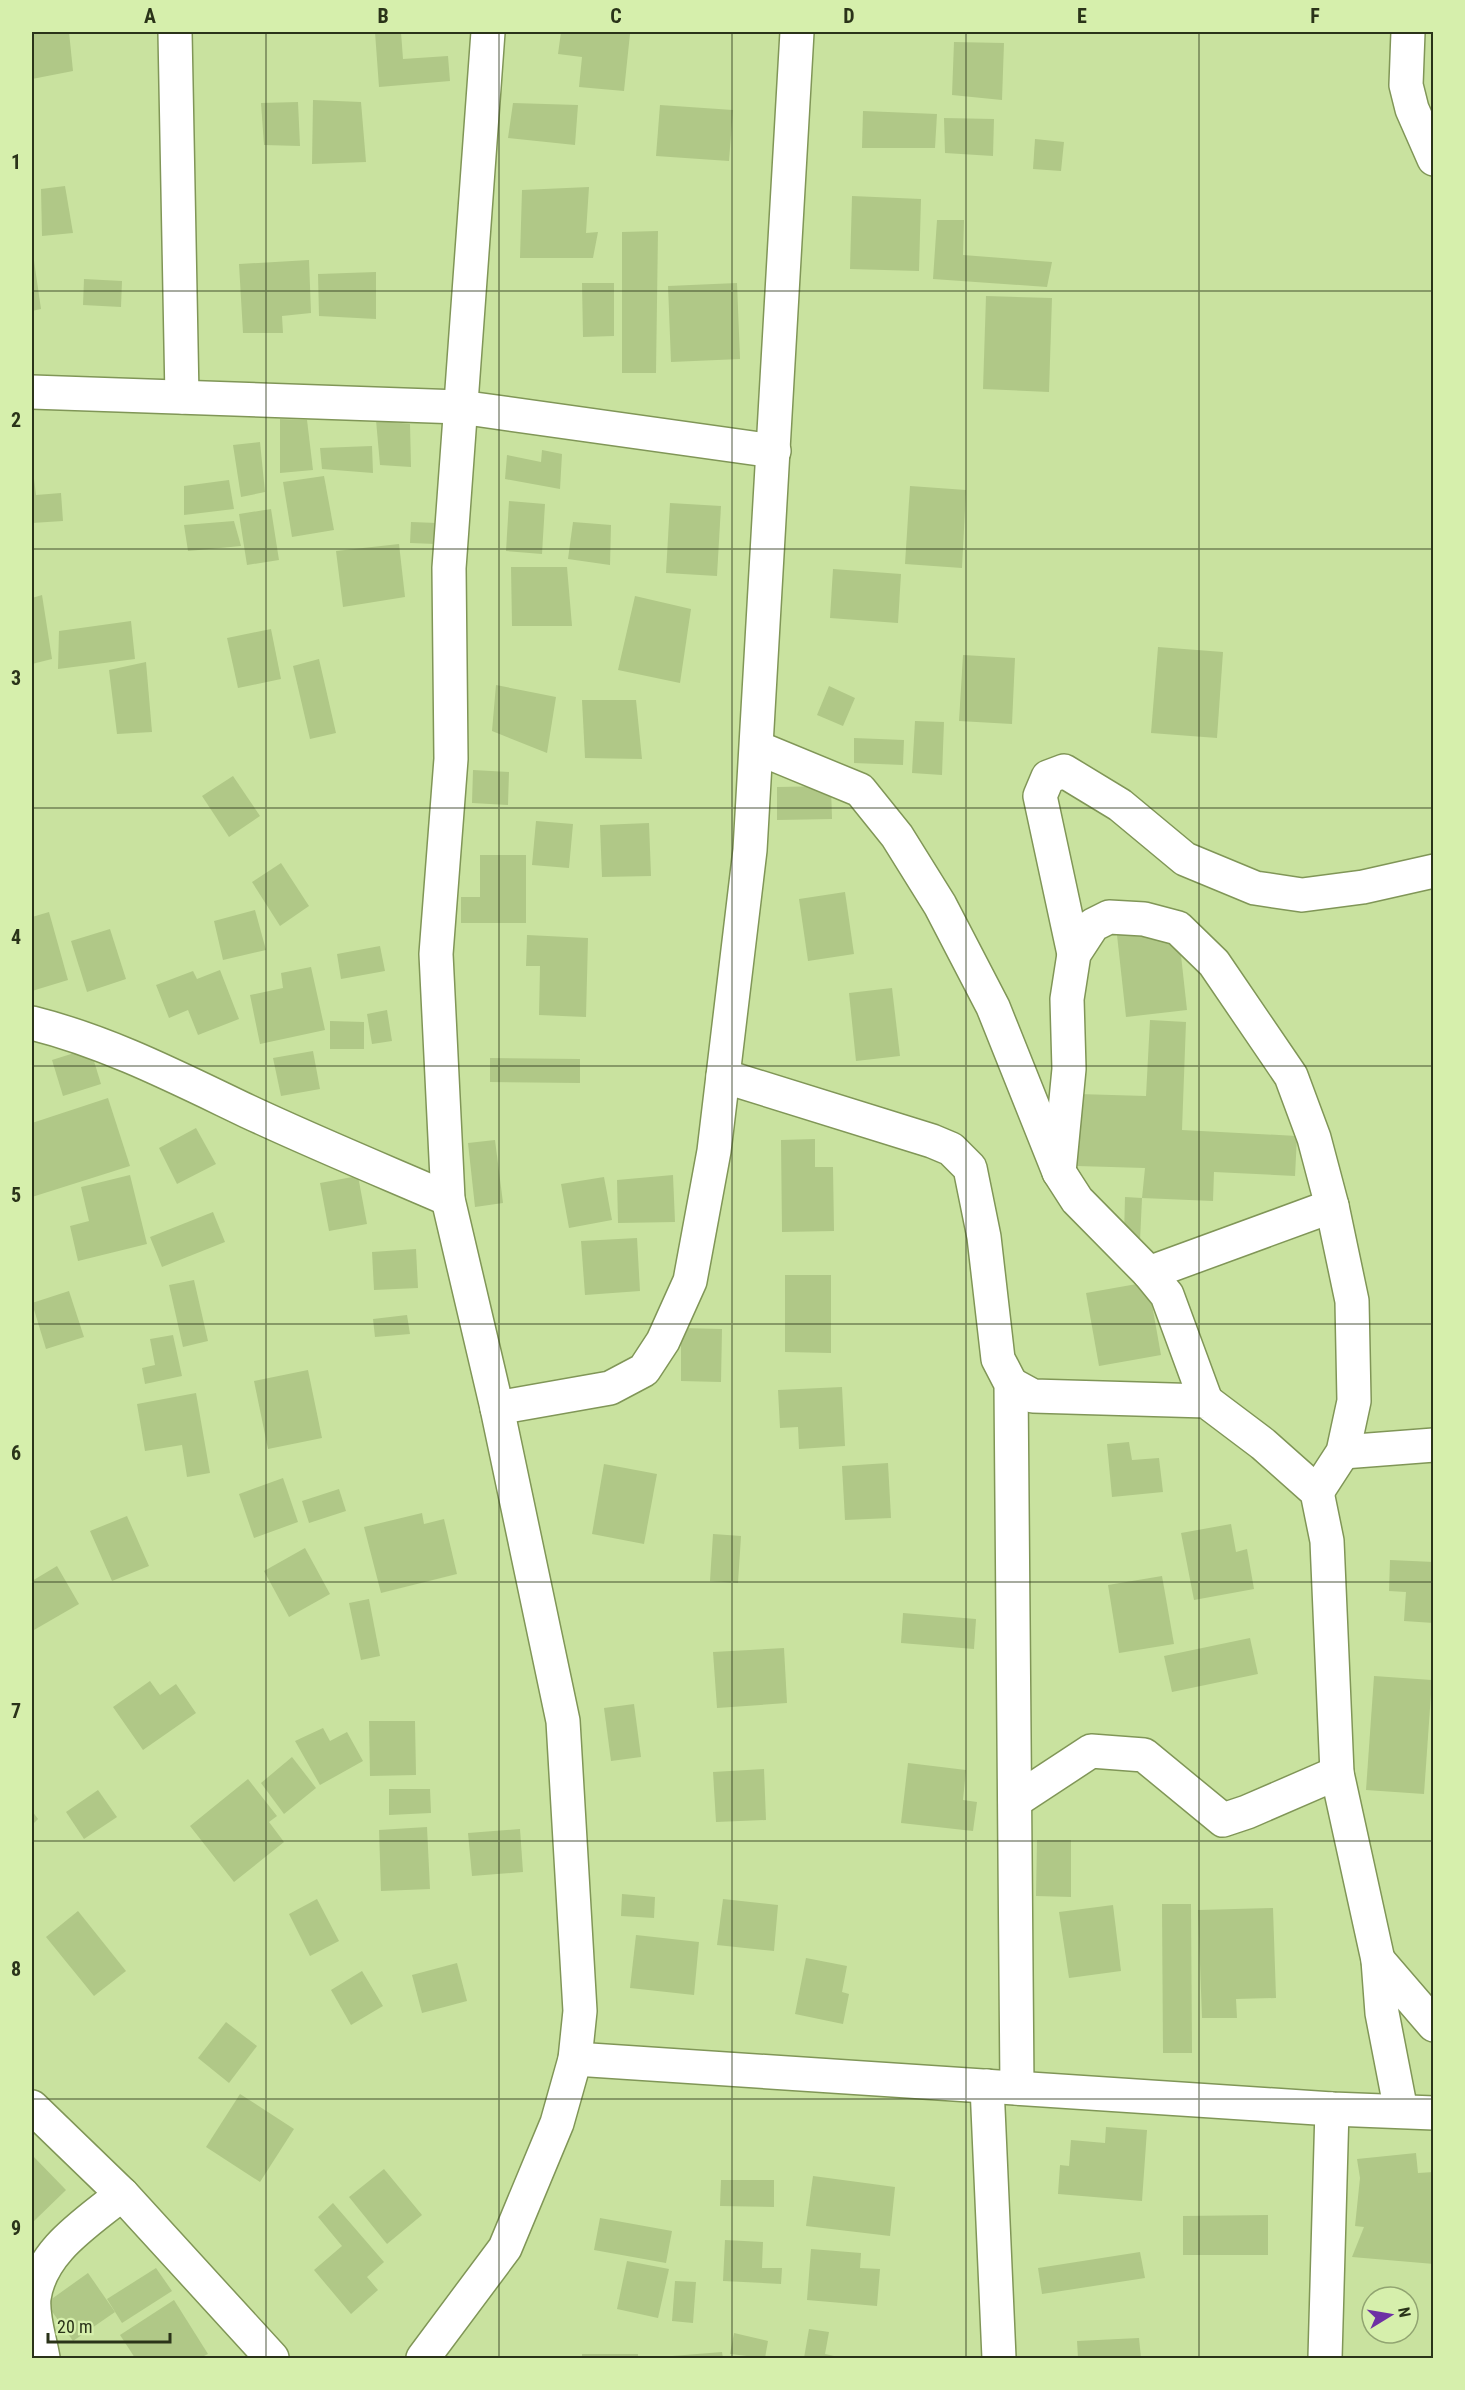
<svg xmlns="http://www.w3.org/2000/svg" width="1465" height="2390" font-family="'Roboto Condensed',sans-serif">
	<rect width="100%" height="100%" fill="#c9e29f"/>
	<g fill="#b0c887">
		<path d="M32,32h37l4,39 -41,8z"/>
		<path d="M375,32h26l2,27 45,-3 2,25 -71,6z"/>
		<path d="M561,32l69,2 -6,57 -45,-4 3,-30 -24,-3z"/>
		<path d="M954,42l50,1 -2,57 -50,-5z"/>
		<path d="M313,100l48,2 5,60 -54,2z"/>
		<path d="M298,102l2,44 -36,-1 -3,-42z"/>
		<path d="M513,103l65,2 -3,40 -67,-7z"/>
		<path d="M660,105l73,5 -4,51 -73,-5z"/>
		<path d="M863,111l74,3 -2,34h-73z"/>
		<path d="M944,118l50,1 -1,37 -48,-3z"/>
		<path d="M1035,139l29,3 -3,29 -28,-2z"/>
		<path d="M65,186l8,47 -31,3 -1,-47z"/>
		<path d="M589,187l-3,46 12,-1 -5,26h-73l2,-68z"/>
		<path d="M852,196l69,3 -2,72 -69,-2z"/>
		<path d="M937,220h27l-1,35 89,7 -5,25 -114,-8z"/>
		<path d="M658,231l-2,142h-34v-141z"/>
		<path d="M32,247l9,62 -9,2z"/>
		<path d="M309,260l2,53 -29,3 1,17h-40l-4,-69z"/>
		<path d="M376,272v47l-57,-3 -1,-42z"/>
		<path d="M84,279l38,2 -1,26 -38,-2z"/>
		<path d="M582,283h32v53l-31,1z"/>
		<path d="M737,283l3,76 -69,3 -3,-76z"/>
		<path d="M986,296l66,2 -3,94 -66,-3z"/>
		<path d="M280,419l27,1 6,50 -33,3z"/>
		<path d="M376,420l34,4 1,43 -31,-2z"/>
		<path d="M260,442l5,50 -24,5 -8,-52z"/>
		<path d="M372,446l1,27 -51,-4 -2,-21z"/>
		<path d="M542,450l20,4 -2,35 -55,-10 2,-24 34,7z"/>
		<path d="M32,463l4,32 25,-2 2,28 -31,2z"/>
		<path d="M324,476l10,54 -42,7 -9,-55z"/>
		<path d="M229,480l5,29 -50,6v-29z"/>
		<path d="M910,486l56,4 -4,78 -57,-4z"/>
		<path d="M509,501l36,3 -3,50 -36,-3z"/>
		<path d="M670,503l51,3 -4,70 -51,-3z"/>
		<path d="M271,509l8,51 -32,5 -8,-51z"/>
		<path d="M234,521l7,25 -53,5 -4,-26z"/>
		<path d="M411,522l26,1 -1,21 -26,-1z"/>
		<path d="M573,522l38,3 -1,40 -42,-6z"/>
		<path d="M399,544l6,53 -62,10 -7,-56z"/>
		<path d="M511,567h56l5,59h-60z"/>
		<path d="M833,569l68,5 -3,49 -68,-5z"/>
		<path d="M42,595l10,64 -20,5v-66z"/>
		<path d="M635,596l56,13 -11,74 -62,-13z"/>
		<path d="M131,621l4,38 -77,10 1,-38z"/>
		<path d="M271,629l10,50 -43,9 -11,-50z"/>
		<path d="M1158,647l65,5 -6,86 -66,-5z"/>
		<path d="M963,655l52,3 -3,66 -53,-3z"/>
		<path d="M319,659l17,74 -26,6 -17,-73z"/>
		<path d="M146,662l6,70 -35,2 -8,-64z"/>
		<path d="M496,685l60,12 -9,56 -55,-22z"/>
		<path d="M829,686l26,12 -12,28 -26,-11z"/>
		<path d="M582,700h54l6,59 -57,-1z"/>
		<path d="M915,721l29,1 -2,53 -30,-2z"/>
		<path d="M854,738l50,2 -1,25 -49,-2z"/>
		<path d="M473,770l36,2 -1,33 -36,-2z"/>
		<path d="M233,776l27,40 -31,21 -27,-41z"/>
		<path d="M831,786l1,33 -55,1v-33z"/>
		<path d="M536,821l37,3 -4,44 -37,-3z"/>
		<path d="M649,823l2,53 -49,1 -2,-52z"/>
		<path d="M480,855h46v68h-65v-26h19z"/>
		<path d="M281,863l28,43 -29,20 -28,-44z"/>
		<path d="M845,892l9,62 -46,7 -9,-62z"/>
		<path d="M255,910l11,40 -43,10 -9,-39z"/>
		<path d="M49,912l19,68 -36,11v-74z"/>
		<path d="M1178,928l9,82 -61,7 -9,-82z"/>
		<path d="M110,929l16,50 -39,13 -16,-51z"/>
		<path d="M527,935l61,3 -2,79 -47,-2 1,-49h-14z"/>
		<path d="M380,946l5,25 -44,8 -4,-25z"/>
		<path d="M311,967l14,63 -65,14 -10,-49 33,-7 -2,-15z"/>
		<path d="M220,970l19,49 -41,16 -10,-25 -19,8 -13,-33 37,-14 4,8z"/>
		<path d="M892,988l8,68 -44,5 -7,-68z"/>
		<path d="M387,1010l5,31 -20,3 -5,-30z"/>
		<path d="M1150,1020l36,2 -4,108 115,6 -2,40 -81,-4 -1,29 -71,-3 3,-30 -68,-2 1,-72 68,2z"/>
		<path d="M330,1021l34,1v27h-34z"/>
		<path d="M90,1048l11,36 -38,12 -11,-36z"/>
		<path d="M313,1051l7,38 -39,7 -8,-38z"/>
		<path d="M490,1058l90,1v24l-90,-1z"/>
		<path d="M108,1098l22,68 -98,31v-74z"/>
		<path d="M196,1128l20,36 -39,20 -18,-36z"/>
		<path d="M815,1139v28h18l1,64 -52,1 -1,-92z"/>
		<path d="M495,1140l8,63 -28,4 -7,-64z"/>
		<path d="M130,1175l17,69 -69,17 -8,-35 19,-5 -8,-34z"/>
		<path d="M673,1175l2,47 -57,1 -1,-43z"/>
		<path d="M358,1176l9,48 -38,7 -9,-48z"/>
		<path d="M604,1177l8,43 -43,8 -8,-44z"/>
		<path d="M1125,1197l17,1 -2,43 -16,-5z"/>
		<path d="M213,1212l12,30 -63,25 -12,-30z"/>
		<path d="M637,1238l3,53 -55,4 -4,-54z"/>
		<path d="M416,1249l2,39 -44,2 -2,-38z"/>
		<path d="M785,1275h46v78l-46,-1z"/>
		<path d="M194,1280l14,61 -25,6 -14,-62z"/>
		<path d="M1148,1282l13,73 -62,11 -13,-73z"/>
		<path d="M69,1291l15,46 -38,12 -14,-46z"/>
		<path d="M407,1315l3,19 -35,3 -2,-18z"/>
		<path d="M681,1328l41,1 -1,53 -40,-1z"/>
		<path d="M173,1335l9,41 -37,8 -3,-16 13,-3 -5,-26z"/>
		<path d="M308,1370l14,68 -54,11 -14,-68z"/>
		<path d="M842,1387l3,59 -46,3 -1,-22 -18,1 -2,-38z"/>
		<path d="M196,1393l14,80 -23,4 -5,-32 -37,6 -8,-47z"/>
		<path d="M1129,1442l3,18 27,-2 4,34 -51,5 -5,-53z"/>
		<path d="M888,1463l3,55 -46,2 -3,-54z"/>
		<path d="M604,1464l53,10 -13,70 -52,-10z"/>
		<path d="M283,1478l15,44 -44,16 -15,-44z"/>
		<path d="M339,1489l7,22 -37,12 -7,-22z"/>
		<path d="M422,1513l2,11 20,-5 13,55 -76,19 -17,-66z"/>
		<path d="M127,1516l22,50 -37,15 -22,-50z"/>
		<path d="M1231,1524l5,28 11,-3 7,40 -60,11 -13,-67z"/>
		<path d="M713,1534l28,2 -3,47 -28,-2z"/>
		<path d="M305,1548l25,46 -41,23 -25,-46z"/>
		<path d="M1390,1560l44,2v61l-30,-2 2,-29 -17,-1z"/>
		<path d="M57,1566l22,38 -45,26 -2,-5v-44z"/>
		<path d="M1162,1576l12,68 -55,9 -11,-68z"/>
		<path d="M369,1599l11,57 -19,4 -12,-57z"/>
		<path d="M903,1613l73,6 -2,30 -73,-6z"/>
		<path d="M1250,1638l8,36 -86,18 -8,-36z"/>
		<path d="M784,1648l3,55 -70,5 -4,-56z"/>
		<path d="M1374,1676l58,4 -8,114 -58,-4z"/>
		<path d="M150,1681l10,14 16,-11 20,29 -53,37 -30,-43z"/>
		<path d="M634,1704l7,53 -30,4 -7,-53z"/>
		<path d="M369,1721h46l1,54 -46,1z"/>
		<path d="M323,1728l7,13 17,-9 16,29 -43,24 -25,-44z"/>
		<path d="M292,1757l24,31 -32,26 -23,-31z"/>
		<path d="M908,1763l58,7 -3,30 14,2 -4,29 -72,-8z"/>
		<path d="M764,1769l2,51 -50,2 -3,-50z"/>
		<path d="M248,1779l29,37 -8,6 15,20 -50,40 -44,-56z"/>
		<path d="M389,1789h41l1,24 -42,2z"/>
		<path d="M98,1790l19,27 -33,22 -18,-27z"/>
		<path d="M32,1811l6,8 -6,6z"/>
		<path d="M427,1827l3,62 -49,2 -2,-61z"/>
		<path d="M520,1829l3,43 -51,4 -4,-43z"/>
		<path d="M1037,1840h34v57l-35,-1z"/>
		<path d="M622,1894l33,3 -1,21 -33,-2z"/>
		<path d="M317,1899l22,42 -29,15 -21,-42z"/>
		<path d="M723,1899l55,6 -4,46 -57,-6z"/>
		<path d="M1162,1904h29l1,149h-29z"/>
		<path d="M1113,1905l8,66 -52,7 -10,-66z"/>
		<path d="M1273,1908l3,90 -40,1 1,19h-35l-4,-108z"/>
		<path d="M78,1911l48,60 -32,25 -48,-59z"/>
		<path d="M636,1935l63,7 -5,53 -64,-7z"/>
		<path d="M806,1958l41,8 -5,26 7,2 -6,30 -48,-10z"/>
		<path d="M457,1963l10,38 -45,12 -10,-38z"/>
		<path d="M362,1971l21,35 -32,19 -20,-35z"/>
		<path d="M226,2022l31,24 -28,37 -31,-25z"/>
		<path d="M240,2094l54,35 -34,53 -54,-35z"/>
		<path d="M1106,2127l41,3 -5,71 -84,-7 2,-29 9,1 2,-26 34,3z"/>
		<path d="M1416,2153l2,20 16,-1v92l-82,-7 12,-30 -9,-1 5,-48 -3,-19z"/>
		<path d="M32,2155l34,35 -34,33z"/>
		<path d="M384,2169l38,46 -35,29 -38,-47z"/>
		<path d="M813,2176l82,11 -5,49 -84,-10z"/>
		<path d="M721,2180h53v27l-54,-1z"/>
		<path d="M333,2203l51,59 -17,15 11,13 -27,24 -37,-44 28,-24 -24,-29z"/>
		<path d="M1268,2215v40h-85v-39z"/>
		<path d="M600,2218l72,13 -6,32 -72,-13z"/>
		<path d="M725,2240l38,2 -1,26h20l-1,16 -58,-3z"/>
		<path d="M811,2249l50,4 -1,15 20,1 -3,37 -70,-6z"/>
		<path d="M1140,2252l5,26 -103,16 -4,-26z"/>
		<path d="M627,2261l42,8 -11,49 -41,-9z"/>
		<path d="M156,2268l16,23 -50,32 -15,-24z"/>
		<path d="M88,2273l27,39 -42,29 -27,-38z"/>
		<path d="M675,2281l21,1 -3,41 -21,-2z"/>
		<path d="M174,2300l34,54 -8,4h-65l-15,-23z"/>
		<path d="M809,2329l20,3 -4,22 18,4h-39z"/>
		<path d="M734,2333l34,8 -3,17 -35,-4z"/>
		<path d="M1139,2338l2,20h-63l-1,-17z"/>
		<path d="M722,2352l1,6h-51v-2z"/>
		<rect x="582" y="2354" width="56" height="4"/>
	</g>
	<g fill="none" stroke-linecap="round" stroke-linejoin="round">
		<defs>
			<g id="minor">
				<path d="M175,32l7,365"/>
				<path d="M1408,32l-2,53 6,24 22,50"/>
				<path d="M32,392l428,15 314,44"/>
				<path d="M758,748l102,42 37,46 43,69 53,102 66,165 18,28 72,73 18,22 39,106"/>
				<path d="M1074,954l-34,-158 8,-19 16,-6 56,34 65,54 70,29 47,7 61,-8 71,-16"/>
				<path d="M32,1023c76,19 144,54 215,88 66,31 134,59 201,88"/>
				<path d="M723,1076l209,65 19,8 19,19 14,69 14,122 13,25 6,704"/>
				<path d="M1059,1172l10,-103 -2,-70 7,-45 19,-29 16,-8 35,2 34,9 36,35 77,113 23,62 18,68 20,95 2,100 -11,51 -26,40"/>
				<path d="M1149,1273l183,-67"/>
				<path d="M1011,1384l22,12 173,5 57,43 54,48 10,49 10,232 41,187 4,53 19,98"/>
				<path d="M497,1408l113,-20 34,-18 19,-29 27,-60 24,-130 36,-301 47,-818"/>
				<path d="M1343,1452l91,-7"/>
				<path d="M1015,1801l76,-50 53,4 79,65 24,-8 90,-39"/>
				<path d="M1378,1960l56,65"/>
				<path d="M575,2059l757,50 102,4"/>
				<path d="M987,2086l12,272"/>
				<path d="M32,2107l90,87 150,164"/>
				<path d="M43,2358c-3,-18 -11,-42 -9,-60 7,-48 53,-75 88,-104"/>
				<path d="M423,2358l82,-110 52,-125 18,-64 5,-48 -17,-290 -66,-313 -49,-209 -12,-245 15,-195 -2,-191 39,-536"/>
				<path d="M1325,2358l7,-249"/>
			</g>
		</defs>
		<use href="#minor" stroke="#809657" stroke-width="36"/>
		<use href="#minor" stroke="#fff" stroke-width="33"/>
	</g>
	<path fill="none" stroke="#2a3319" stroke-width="1.5" stroke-opacity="0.55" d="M266,32v2326M499,32v2326M732,32v2326M966,32v2326M1199,32v2326M32,291h1402M32,549h1402M32,808h1402M32,1066h1402M32,1324h1402M32,1582h1402M32,1841h1402M32,2099h1402"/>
	<rect width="1465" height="2390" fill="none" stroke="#d6efac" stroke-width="66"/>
	<g transform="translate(1390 2315) rotate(79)"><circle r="28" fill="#d6efac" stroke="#91a471" stroke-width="1.5"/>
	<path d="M0-4.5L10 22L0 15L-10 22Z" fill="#6e2fa4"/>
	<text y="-9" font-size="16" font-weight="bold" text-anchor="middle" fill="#2a3319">N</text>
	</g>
	<path d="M48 2333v9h122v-9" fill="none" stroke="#2a3319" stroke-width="3"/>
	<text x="57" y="2333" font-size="18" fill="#2a3319" stroke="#d6efac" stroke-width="4.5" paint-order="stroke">20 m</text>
	<rect x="33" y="33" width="1399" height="2324" fill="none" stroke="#2a3319" stroke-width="2"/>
	<g font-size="20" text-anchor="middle" font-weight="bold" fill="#2a3319">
		<text x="150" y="23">A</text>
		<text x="383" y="23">B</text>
		<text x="616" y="23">C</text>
		<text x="849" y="23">D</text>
		<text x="1082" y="23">E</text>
		<text x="1315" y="23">F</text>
		<text x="16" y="169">1</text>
		<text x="16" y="427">2</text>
		<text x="16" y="685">3</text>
		<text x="16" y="944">4</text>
		<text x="16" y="1202">5</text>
		<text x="16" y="1460">6</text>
		<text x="16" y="1718">7</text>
		<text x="16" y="1976">8</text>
		<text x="16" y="2235">9</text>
	</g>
</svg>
